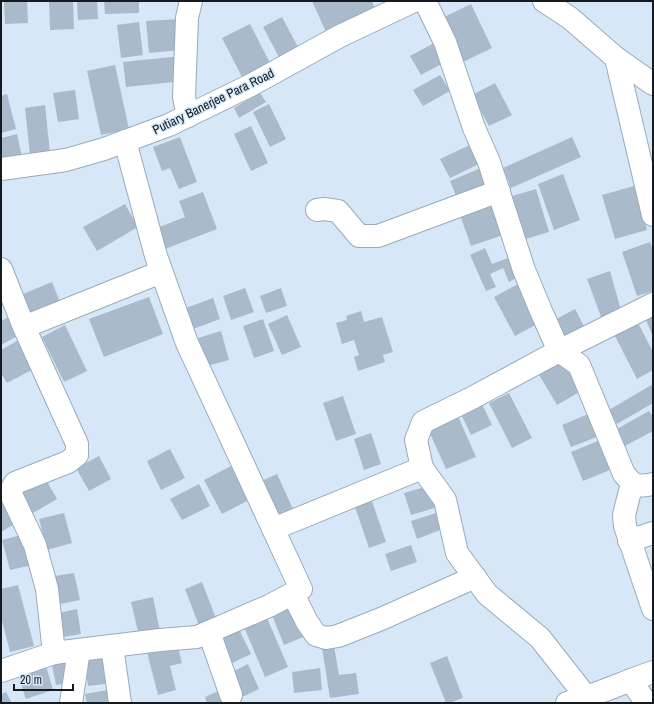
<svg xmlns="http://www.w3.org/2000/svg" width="654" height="704" font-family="'Archivo Narrow',sans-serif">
	<rect width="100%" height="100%" fill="#d6e8f8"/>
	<g fill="#a9bacb">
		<path d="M4,1h23l1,22 -23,1z"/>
		<path d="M49,1h24l1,28 -24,1z"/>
		<path d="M77,1h20l1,18 -20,1z"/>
		<path d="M104,1h35v12l-34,1z"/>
		<path d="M312,1h60l3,8 -49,23z"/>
		<path d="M471,4l21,44 -29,14 -21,-44z"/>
		<path d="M282,17l17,32 -19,10 -17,-32z"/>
		<path d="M180,19l2,31 -33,3 -3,-32z"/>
		<path d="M139,22l4,33 -22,3 -4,-33z"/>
		<path d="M250,24l21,41 -28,14 -21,-41z"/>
		<path d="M436,42l11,19 -26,14 -11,-19z"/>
		<path d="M181,56l2,25 -57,6 -3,-25z"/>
		<path d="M115,65l14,64 -28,6 -14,-64z"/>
		<path d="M440,75l10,16 -27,15 -10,-16z"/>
		<path d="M495,83l17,32 -23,11 -17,-31z"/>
		<path d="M75,90l4,29 -21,3 -5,-29z"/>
		<path d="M260,93l6,9 -27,16 -5,-10z"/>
		<path d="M7,94l9,35 -15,4v-37z"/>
		<path d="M269,104l17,35 -16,8 -17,-35z"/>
		<path d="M45,105l5,48 -20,2 -5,-47z"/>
		<path d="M251,126l17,37 -17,8 -17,-37z"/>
		<path d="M17,134l5,23 -21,5v-24z"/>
		<path d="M180,137l17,45 -18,7 -9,-21 -8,3 -9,-24z"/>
		<path d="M572,137l9,20 -70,31 -8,-20z"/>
		<path d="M476,142l9,19 -35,17 -10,-19z"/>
		<path d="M488,165l10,22 -39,16 -9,-22z"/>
		<path d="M563,174l17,46 -26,10 -16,-46z"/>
		<path d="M634,186l13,44 -32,9 -13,-44z"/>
		<path d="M536,189l13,43 -23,7 -14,-43z"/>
		<path d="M203,192l14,37 -52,20 -8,-21 28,-11 -6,-16z"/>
		<path d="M495,202l11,32 -35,12 -11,-31z"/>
		<path d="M125,204l13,23 -41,24 -14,-24z"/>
		<path d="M650,242l3,8v41l-16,5 -15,-44z"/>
		<path d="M485,248l7,16 16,-6 8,20 -7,4 -6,-14 -13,6 6,13 -10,4 -16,-36z"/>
		<path d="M610,271l12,43 -19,8 -16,-43z"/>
		<path d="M52,282l10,25 -33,15 -11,-26z"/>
		<path d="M518,284l21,39 -24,13 -21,-39z"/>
		<path d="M245,288l9,24 -23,8 -8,-24z"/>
		<path d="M281,288l6,18 -21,7 -6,-17z"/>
		<path d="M149,297l14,37 -59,23 -15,-38z"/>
		<path d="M213,298l7,21 -27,10 -7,-21z"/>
		<path d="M575,309l11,21 -24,12 -11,-20z"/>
		<path d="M361,311l3,11 18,-5 11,35 -10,3 2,7 -27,9 -4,-14 5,-2 -5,-15 -12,4 -6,-21 11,-3 -1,-4z"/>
		<path d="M287,315l14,32 -19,8 -14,-31z"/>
		<path d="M9,317l10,18 -18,10v-24z"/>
		<path d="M653,317v20l-7,-17z"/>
		<path d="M263,319l11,32 -20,7 -11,-32z"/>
		<path d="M638,323l15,29v18l-16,9 -22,-43z"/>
		<path d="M65,325l22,46 -23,11 -22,-45z"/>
		<path d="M221,331l8,29 -22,6 -9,-28z"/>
		<path d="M24,337l15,29 -32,17 -6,-10v-23z"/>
		<path d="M564,357l19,33 -26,15 -19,-32z"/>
		<path d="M653,384v19l-36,21 -8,-14z"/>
		<path d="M509,393l23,45 -20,10 -23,-45z"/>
		<path d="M343,396l13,38 -20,7 -13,-38z"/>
		<path d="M481,402l11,23 -21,10 -11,-23z"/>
		<path d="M649,411l4,6v14l-30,16 -6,-18z"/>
		<path d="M593,412l9,23 -31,12 -9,-22z"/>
		<path d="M458,416l18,41 -30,12 -18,-40z"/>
		<path d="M371,433l10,31 -17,6 -10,-31z"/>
		<path d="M605,438l12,29 -34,14 -12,-29z"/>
		<path d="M170,449l15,29 -24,12 -14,-29z"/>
		<path d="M99,456l12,23 -22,12 -13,-23z"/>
		<path d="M231,466l18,34 -27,14 -18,-34z"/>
		<path d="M277,474l16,35 -18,8 -16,-35z"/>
		<path d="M44,476l13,23 -24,14 -13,-22z"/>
		<path d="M199,484l11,22 -28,14 -12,-21z"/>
		<path d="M431,485l7,22 -27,8 -7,-22z"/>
		<path d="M1,496l20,24 -20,12z"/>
		<path d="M372,501l14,41 -17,6 -14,-41z"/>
		<path d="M439,512l6,16 -28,11 -6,-18z"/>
		<path d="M64,513l8,30 -25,7 -8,-31z"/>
		<path d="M25,534l8,31 -23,5 -8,-30z"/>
		<path d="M411,545l6,17 -26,9 -6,-17z"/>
		<path d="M74,573l6,27 -20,4 -6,-28z"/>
		<path d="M202,582l15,39 -17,7 -15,-39z"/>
		<path d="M18,585l16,61 -24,6 -9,-35v-28z"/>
		<path d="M153,597l7,34 -21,5 -8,-34z"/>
		<path d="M291,601l15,35 -22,9 -14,-35z"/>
		<path d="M77,609l4,25 -18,3 -4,-24z"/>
		<path d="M267,618l21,49 -23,10 -21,-50z"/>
		<path d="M238,627l13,27 -21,10 -12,-27z"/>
		<path d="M177,644l5,19 -12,3 6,24 -18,5 -11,-43z"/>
		<path d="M334,646l5,29 17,-2 3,21 -29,4 -8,-50z"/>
		<path d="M68,653l5,29 -17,3 -6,-29z"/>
		<path d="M110,655l3,28 -25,3 -4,-28z"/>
		<path d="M447,656l16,42 -14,5h-3l-16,-40z"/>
		<path d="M248,664l11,25 -19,9 -12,-24z"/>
		<path d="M46,666l7,24 -27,9 -8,-24z"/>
		<path d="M320,668l2,22 -28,3 -2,-21z"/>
		<path d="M225,688l7,15h-25l-2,-6z"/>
		<path d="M113,689l3,14h-29l-2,-9z"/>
		<path d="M6,692l6,11h-11v-9z"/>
	</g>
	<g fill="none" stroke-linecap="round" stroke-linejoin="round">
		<defs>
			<g id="minor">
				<path d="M425,1l20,41 29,86 15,34 35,108 17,41 18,40 20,14 45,109c11,13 13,13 29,10"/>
				<path d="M544,1l26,17 46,40 37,26"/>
				<path d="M616,58l37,157"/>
				<path d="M188,116l-4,-19 3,-79 4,-17"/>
				<path d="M1,169l65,-9 38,-11 65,-24 82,-40 89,-49 74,-35"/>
				<path d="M317,210l7,-1 14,2 21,25h19l121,-45"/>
				<path d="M1,269l23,58 53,117v11l-9,7 -53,21 -5,9 25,53 12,44 7,64"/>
				<path d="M24,327l137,-55"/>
				<path d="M422,468l-6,-28 7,-18 47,-23 89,-48 94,-47"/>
				<path d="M632,483l-8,32 1,11 28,83"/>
				<path d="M273,529l149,-61 23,32 12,53 30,41 53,44 51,65"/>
				<path d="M629,541l24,-8"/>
				<path d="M293,594l14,28 9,13 10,3 12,-2 43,-17 94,-42"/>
				<path d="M209,632l22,63"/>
				<path d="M112,646l8,57"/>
				<path d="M1,671l53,-18 106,-13 37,-3 72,-31 32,-17 -114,-246 -31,-87 -31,-115"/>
				<path d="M631,680l15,23"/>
				<path d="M71,703l8,-53"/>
				<path d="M567,703c29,-8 57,-21 86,-31"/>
			</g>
		</defs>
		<use href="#minor" stroke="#99aaba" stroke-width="24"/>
		<use href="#minor" stroke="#fff" stroke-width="22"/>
	</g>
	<g text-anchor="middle" stroke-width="3" stroke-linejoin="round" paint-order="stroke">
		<g font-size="13" fill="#141a20" stroke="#d6e8f8">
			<text transform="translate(213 101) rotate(-26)" y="5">Putiary Banerjee Para Road</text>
		</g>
	</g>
	<rect width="654" height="704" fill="none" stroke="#141a20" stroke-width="4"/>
	<path d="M14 684v6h59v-6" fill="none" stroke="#141a20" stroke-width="2"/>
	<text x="20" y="684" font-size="12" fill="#141a20" stroke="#d6e8f8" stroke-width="3" paint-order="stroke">20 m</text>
</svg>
